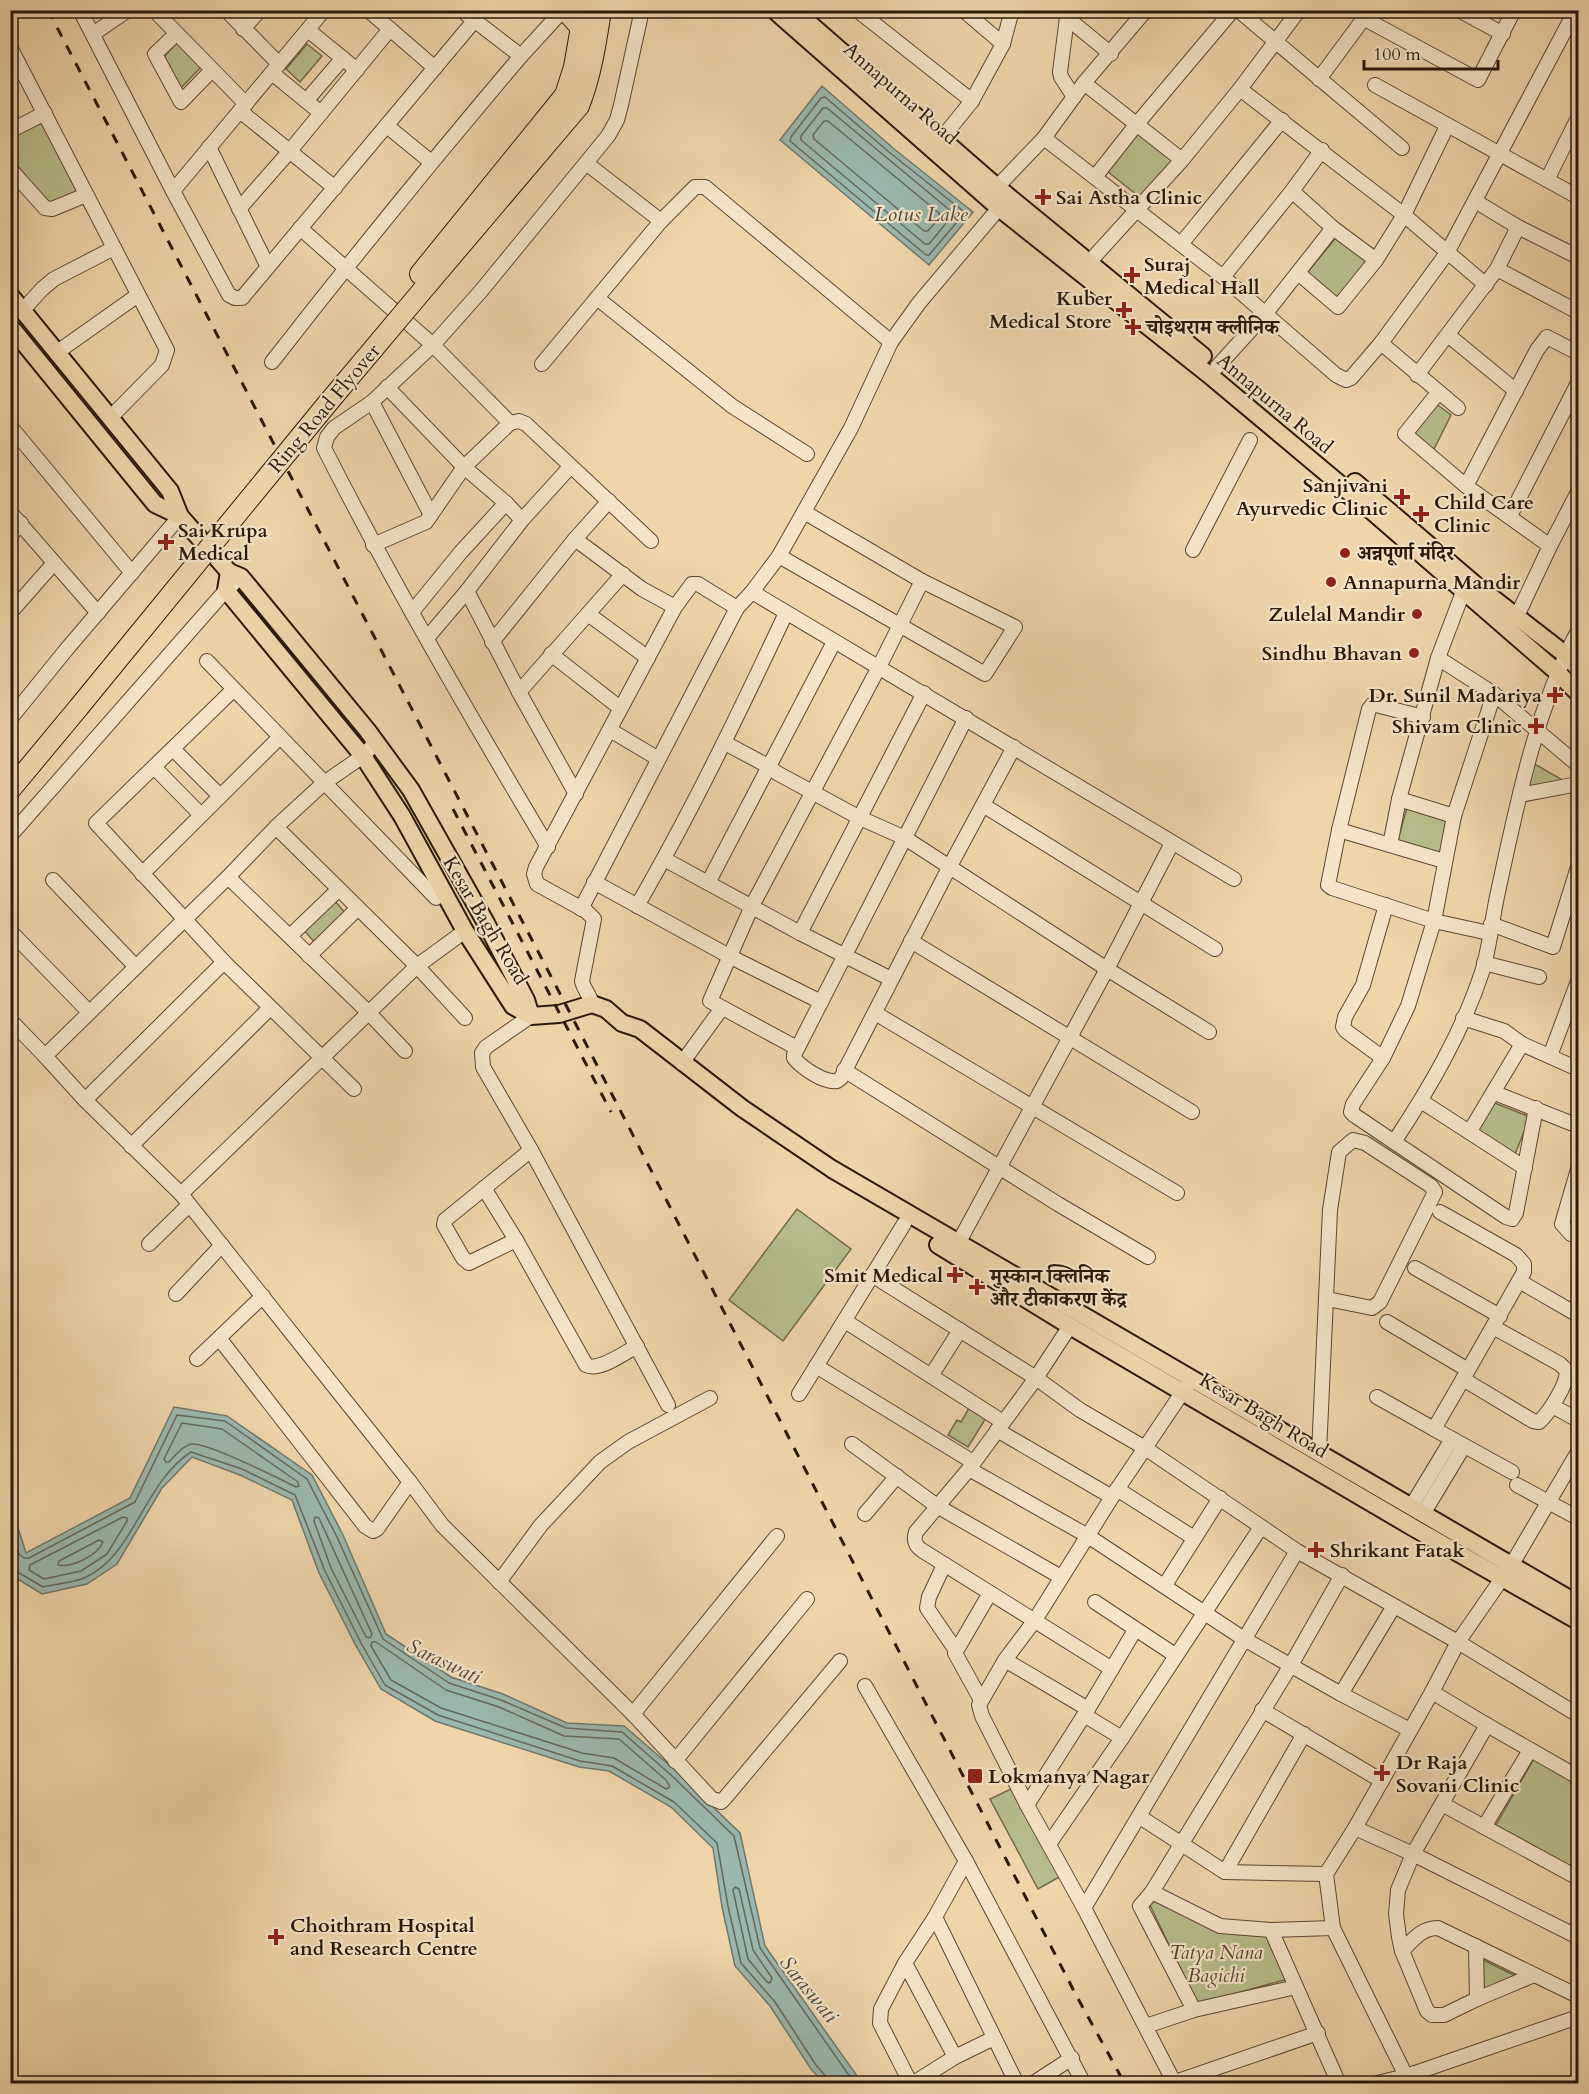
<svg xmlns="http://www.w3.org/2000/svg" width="1589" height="2094" font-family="Cardo,'Noto Serif Devanagari',serif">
	<rect width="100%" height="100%" fill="#f0d5ab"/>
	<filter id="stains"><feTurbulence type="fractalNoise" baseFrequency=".00333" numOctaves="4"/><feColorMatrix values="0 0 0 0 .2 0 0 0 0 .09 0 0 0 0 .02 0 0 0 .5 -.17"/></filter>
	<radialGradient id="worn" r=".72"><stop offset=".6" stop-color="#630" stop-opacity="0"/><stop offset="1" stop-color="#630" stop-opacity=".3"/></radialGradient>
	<g fill="#b7be8b" stroke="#716b4b" stroke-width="1.5">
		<path d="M177,42l24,25 -21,22 -16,-32z"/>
		<path d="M307,44l15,12 -22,26 -14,-13z"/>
		<path d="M43,122l36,71 -32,11 -36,-47v-19z"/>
		<path d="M1139,133l34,28 -31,38 -35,-28z"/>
		<path d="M1338,235l31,25 -31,38 -31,-25z"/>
		<path d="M1435,403l16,12 -19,38 -23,-18z"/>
		<path d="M1531,762l37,21 -41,7z"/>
		<path d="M1409,800l41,14 -10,43 -43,-13z"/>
		<path d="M334,900l13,15 -31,29 -13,-15z"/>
		<path d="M1492,1102l38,15 -17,42 -38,-29z"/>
		<path d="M797,1209l54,40 -68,92 -54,-41z"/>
		<path d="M972,1403l17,10 -21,34 -20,-12 9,-15 4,2z"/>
		<path d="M1535,1757l43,25v91l-85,-43z"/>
		<path d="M1013,1788l50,87 -25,14 -48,-90z"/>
		<path d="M1158,1896l61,35 48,3 21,45 -91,25 -47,-99z"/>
		<path d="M1475,1956l45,22 -36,15z"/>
	</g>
	<g fill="#9bb8af" stroke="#6e786d" stroke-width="1.5">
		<path d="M822,86l71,62 80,64 -44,53 -149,-125z"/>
		<path d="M174,1407l53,9 85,59 31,60 43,99 65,43 52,17 64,29 57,3 51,44 65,63 25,113 97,137h-38l-13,-14 -41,-63 -35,-40 -13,-59 -9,-59 -42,-41 -62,-36 -30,-4 -144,-46 -54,-32 -25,-43 -37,-73 -27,-73 -52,-25 -48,-18 -30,31 -45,76 -30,20 -45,10 -31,-19 -1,-73 16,51 104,-55z"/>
	</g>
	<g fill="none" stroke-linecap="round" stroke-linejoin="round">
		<g stroke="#63685d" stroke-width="1.5">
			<path d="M825,97l64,55 74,59v4l-34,40h-3l-136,-114 1,-4 30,-39z"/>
			<path d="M823,108h4l125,104v4l-23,28h-4l-124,-104v-4z"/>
			<path d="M824,121h4l111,92 1,4 -12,14h-4l-110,-92 -1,-4z"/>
			<path d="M182,1423l40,6 76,53 1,4 -3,1c-18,-9 -89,-45 -105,-43 -9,2 -16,12 -22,18h-3l-2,-3z"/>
			<path d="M123,1517l4,1v3l-20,33 -26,17 -37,8 -15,-9 1,-5z"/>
			<path d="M315,1517l4,1 53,116 -2,4 -4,-1 -35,-69 -17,-47z"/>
			<path d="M10,1523l9,31 5,4h5l106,-56 42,-87 48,6 82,58 30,58 46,102 66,44 52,17 65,28 56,4 49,43 63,61 26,112 95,136"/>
			<path d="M99,1540l4,2c-5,13 -31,26 -45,23l1,-4z"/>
			<path d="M10,1570l6,1 27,16c13,-3 29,-4 41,-9 50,-21 59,-95 107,-126l51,17 53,26 30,76 36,72 24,42 53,30 142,46 32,5 62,36 43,41 11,63 13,57 34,39 41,63 11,13 1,6"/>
			<path d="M372,1642h4l70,48 53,17 65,29 55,3 47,41 4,7 -4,2 -52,-31 -32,-5 -141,-45 -50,-28 -20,-34z"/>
			<path d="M735,1887l4,2 14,61 19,28 -2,5 -3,-1 -19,-23 -15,-69z"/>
		</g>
		<defs>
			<g id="minor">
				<path d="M80,10l93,181 56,104 6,3h7l232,-277"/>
				<path d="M154,10l92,94"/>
				<path d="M226,10l53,54"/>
				<path d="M368,10l67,58"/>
				<path d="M461,10l60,46 42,-46"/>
				<path d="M857,10l115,91"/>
				<path d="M963,10l40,34"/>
				<path d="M1068,10l-8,62 1,5 13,20"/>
				<path d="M1238,10l164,138"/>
				<path d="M1459,10l44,24"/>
				<path d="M1066,17l45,37"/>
				<path d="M1365,19l113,61 36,-70"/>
				<path d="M243,29l17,-19"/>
				<path d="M308,30l49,40"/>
				<path d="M93,34l35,-24"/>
				<path d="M176,34l-21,20 26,48 31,-32"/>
				<path d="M10,47l157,303 -5,15 -52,53"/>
				<path d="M272,73l49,40"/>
				<path d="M1319,79l51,-69"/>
				<path d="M1084,83l98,77"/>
				<path d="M1375,85l203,112"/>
				<path d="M1240,89l164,126 82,70"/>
				<path d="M306,101l37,-43"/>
				<path d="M240,111l95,77"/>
				<path d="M387,126l44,36"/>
				<path d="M10,131l35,-18"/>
				<path d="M942,138l30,-37 31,-57 9,-34"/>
				<path d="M1044,138l179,139 113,98 10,5 5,-2 30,-35 66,-90 125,-236"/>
				<path d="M209,147l59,120"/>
				<path d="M586,163l75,58"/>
				<path d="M10,169l35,39 7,1 34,-14"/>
				<path d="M1095,177l41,-52 97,-115"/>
				<path d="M1547,180l31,-62"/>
				<path d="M997,187l47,-49 40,-55 62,-73"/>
				<path d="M173,191l151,-181"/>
				<path d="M1292,191l41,37 43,32"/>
				<path d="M1475,201l43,26 60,30"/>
				<path d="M239,209l50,-57 101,-123"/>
				<path d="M300,228l133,117 77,78 9,-2 7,3 125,117"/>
				<path d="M1181,244l101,-124"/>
				<path d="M1083,269l99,-109 58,-71 59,-79"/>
				<path d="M1497,269l81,43"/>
				<path d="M1298,273l40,34 38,-47 28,-45 43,-89"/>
				<path d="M1223,277l69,-86 30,-41"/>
				<path d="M597,298l135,108 75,48"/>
				<path d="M23,310l19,-21 12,-10 60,-31"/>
				<path d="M1448,335l68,56"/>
				<path d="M1381,343l77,65"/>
				<path d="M56,353l82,-58"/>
				<path d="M272,362c81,-104 164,-206 249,-306"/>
				<path d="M542,364l119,-143 34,-34h10l186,155"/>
				<path d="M1217,367l49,-54 67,-85"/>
				<path d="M1417,375l80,-106 21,-42"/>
				<path d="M387,387l77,80 42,36 16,17"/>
				<path d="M1438,393l-33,41 61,52 84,60"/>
				<path d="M372,402l59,113"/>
				<path d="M10,426l122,147"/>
				<path d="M1466,486l71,-136 10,-13 31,16"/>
				<path d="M10,512l88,101"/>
				<path d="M1510,516l68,-133"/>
				<path d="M10,536l11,-13"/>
				<path d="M575,539l67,50 33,18"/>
				<path d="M373,545l53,-23 38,-55 46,-44"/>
				<path d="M1193,550l57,-110"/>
				<path d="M779,556l206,118 30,-47 -93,-46 -118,-69"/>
				<path d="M467,591l52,101 57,102"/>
				<path d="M752,592l482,287"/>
				<path d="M412,612l49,-60 45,-49"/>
				<path d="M10,613l44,-50"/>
				<path d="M588,614l60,44"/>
				<path d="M1511,624l6,-8 33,-70 28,-54"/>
				<path d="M427,638l40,-47 55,-71 48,-53"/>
				<path d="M492,642l83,-103 34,-38"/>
				<path d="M551,654l69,54"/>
				<path d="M1438,658l56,36 84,71"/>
				<path d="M207,661l229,237"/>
				<path d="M233,690l-137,133 128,139 130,127"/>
				<path d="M519,692l104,-118"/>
				<path d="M1494,694l-40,122 -20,105 -26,85 -25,52 -30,46 -2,8 3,3 40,27c35,-53 68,-109 88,-170 8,-25 10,-54 16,-80 19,-88 37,-181 80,-261"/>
				<path d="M1423,717l-47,-12 -3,-1 -4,5 -30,121 -11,55 4,3 102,33 55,12"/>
				<path d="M966,718l-172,337v3c8,10 30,25 43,23l4,-3 109,-212 64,-119"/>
				<path d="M10,719l56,-69 114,-134"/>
				<path d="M610,730l47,28"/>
				<path d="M376,742l-13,14 -39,27 -48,44 -48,50 -183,179 40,44 96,94 229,288 32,43 191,189 78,84 10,4 4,-4 115,-137"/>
				<path d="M725,743l43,23 9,7 83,45 45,20 202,131 102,63"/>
				<path d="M173,749l47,47"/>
				<path d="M154,767l47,48"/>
				<path d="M1520,795l58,-11"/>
				<path d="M1399,799l55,17"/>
				<path d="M983,805l232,144"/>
				<path d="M276,827l141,139 48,52"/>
				<path d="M1339,830l105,31"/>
				<path d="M10,836l216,-246 7,-6"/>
				<path d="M1390,845l9,-46 39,-141 25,-66"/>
				<path d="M548,847c-78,-131 -155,-263 -224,-399l3,-11 7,-9 38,-26 61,-57 48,-54 127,-155 9,-16 4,-15 21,-95"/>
				<path d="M664,859l136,74 91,46"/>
				<path d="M142,874l137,-136"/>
				<path d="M228,877l140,135 37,39"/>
				<path d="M53,880l83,87"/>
				<path d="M594,882l135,74 92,46"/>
				<path d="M708,883l126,-241"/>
				<path d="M637,906c55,-95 102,-193 149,-293"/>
				<path d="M581,909l156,-301 15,-16 27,-36 72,-128 40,-86 28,-39 80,-95"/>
				<path d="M1491,924l62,23 25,-80"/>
				<path d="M10,931l79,81"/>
				<path d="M800,933l124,-240"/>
				<path d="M290,936l48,-46"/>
				<path d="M911,941l281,171"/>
				<path d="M309,956l48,-47"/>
				<path d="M1484,963l55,14"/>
				<path d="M592,1004c-2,-9 -8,-14 -10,-23l12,-62 -8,-8 -49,-27 -3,-10 2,-7 139,-260 17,-23h6l39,24"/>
				<path d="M875,1013l302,180"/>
				<path d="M531,1016l-45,31 -4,6 1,14 48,83 137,255"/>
				<path d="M1463,1018l41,13 18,13 56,25"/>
				<path d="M10,1020l35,36"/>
				<path d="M797,1048l-87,-47 42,-95 127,-239 43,-86"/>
				<path d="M1550,1056l28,-75"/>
				<path d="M1383,1058l-37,-27 -3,-4 2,-10 18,-32 23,-80"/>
				<path d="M682,1063l40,-55"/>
				<path d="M844,1070l214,134 90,53"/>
				<path d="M1495,1093l83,33"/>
				<path d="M85,1100l139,-138"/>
				<path d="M1421,1101l104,67"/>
				<path d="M1470,1131l52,-87"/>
				<path d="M1394,1142l112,75 6,2 4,-6 20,-105"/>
				<path d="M131,1146l139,-138"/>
				<path d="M1578,1169l-16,55 9,10 7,3"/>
				<path d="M484,1188l32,52 70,125c13,7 38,-12 51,-19"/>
				<path d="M181,1194l236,-228 48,-35"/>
				<path d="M1440,1212l76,43 8,9v8l-61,107"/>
				<path d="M516,1240l-47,23 -6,-5 -19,-33 1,-5 5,-4 81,-66"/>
				<path d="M149,1244l40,-39"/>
				<path d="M954,1251l153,-282 65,-126"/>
				<path d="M1415,1268l85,48"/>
				<path d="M872,1275l164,103 44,32 65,38 152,103 161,91 120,73"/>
				<path d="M1519,1281l59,34"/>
				<path d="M176,1294l46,-49"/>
				<path d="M263,1296l-44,42 146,188 8,5 4,-2 33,-47"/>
				<path d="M845,1321l158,101"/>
				<path d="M1387,1322l81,48"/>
				<path d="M1070,1326l-34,52 -67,91 -53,63c-3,9 -1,14 7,19l189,118"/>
				<path d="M197,1359l22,-21"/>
				<path d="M816,1366l157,96"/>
				<path d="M931,1376l29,-46"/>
				<path d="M799,1394l105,-170"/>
				<path d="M1377,1397l57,32 29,-50 70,42 6,1c10,-9 28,-37 28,-51l-7,-7 -67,-37"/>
				<path d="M1558,1409l20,11"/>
				<path d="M1434,1429l78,43"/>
				<path d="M997,1430l115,67"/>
				<path d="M852,1444l85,62 124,71"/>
				<path d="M1319,1453l11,-243 9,-58 14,-12 12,3 66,43 4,6 -55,110 -8,6 -45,-9"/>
				<path d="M969,1469l119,67 156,103 97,55 69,36"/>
				<path d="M1517,1485l61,33"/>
				<path d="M1117,1489l77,49"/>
				<path d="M1411,1507l41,-68"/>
				<path d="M865,1514l32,-38"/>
				<path d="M1423,1514l41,-68"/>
				<path d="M944,1565l-15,32 -2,11 28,41"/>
				<path d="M499,1582l42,-57 59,-63 28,-20 82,-44"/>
				<path d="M1165,1585l55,-87"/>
				<path d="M1095,1602l80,53"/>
				<path d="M1005,1660l83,49"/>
				<path d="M865,1686l101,175 118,223"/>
				<path d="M1432,1692l55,33 91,52"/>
				<path d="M1341,1694l53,-88"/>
				<path d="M981,1700l-26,-47 35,-60"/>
				<path d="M1262,1710l120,71"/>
				<path d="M633,1714l144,-178"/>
				<path d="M1084,1715l38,23"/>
				<path d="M675,1761l132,-162"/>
				<path d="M1442,1804l136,74"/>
				<path d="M1027,1805l61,-96 47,-79"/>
				<path d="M1140,1817l85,55 101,2"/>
				<path d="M1484,1827l46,-77"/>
				<path d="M1355,1828l58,26 165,83"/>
				<path d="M1049,1844l73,-106 139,-211"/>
				<path d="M1225,1872l79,-138"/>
				<path d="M1152,1892l68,34 51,4 62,-2"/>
				<path d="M1084,1908l213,-357"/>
				<path d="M935,1917l82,167"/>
				<path d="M1271,1930l68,154"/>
				<path d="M1476,1946l1,53 57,-24"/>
				<path d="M1402,1951c11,-11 19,-23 36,-23l140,68"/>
				<path d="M905,1963l50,94"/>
				<path d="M1477,1999l-33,16h-12l-5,-4 -25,-60 -3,-14 -3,-23 2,-24 15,-36 74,-129"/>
				<path d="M1194,2010l-54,-104 12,-14 139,-227 51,-90"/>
				<path d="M1146,2026l48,-16 102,-23"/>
				<path d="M1406,2076l-73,-148 -7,-54 29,-46 77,-136 26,-50 54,-78 66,-112"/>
				<path d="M1175,2082l143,-49"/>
				<path d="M911,2084l-31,-61 1,-14 24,-46 30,-46 31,-56"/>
				<path d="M912,2084l43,-27 39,-19"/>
				<path d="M1032,2084l40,-26"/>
				<path d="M1175,2084l-91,-176 -57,-103 -45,-89 -3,-11 26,-45 30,-40 77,-123 76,-113"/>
				<path d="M1373,2084l33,-8 172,-59"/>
			</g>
			<g id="major">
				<path d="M774,10l225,198 214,170 160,134 184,160 21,21"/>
				<path d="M794,10l203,177 206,169"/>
				<path d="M10,295l160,196 10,25 49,56"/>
				<path d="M10,326l145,178 25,12"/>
				<path d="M1355,482l122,104 89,69 12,13"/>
				<path d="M531,1016l-5,-16 -40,-77 -75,-133 -44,-60 -126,-153 -12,-5 -3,18 137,166 39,60 63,115 48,75 18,10 28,-2 33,-10 14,5 16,14 18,6 102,79 90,61 746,435"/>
				<path d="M938,1245l132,81 344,202 164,93"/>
			</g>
			<g id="highway">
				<path d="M565,10l16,18"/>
				<path d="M420,274l145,-179 9,-28 10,-57"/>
				<path d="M422,291l157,-185c12,-31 17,-62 22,-96"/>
				<path d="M10,790l69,-83"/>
			</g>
		</defs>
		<use href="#minor" stroke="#5c4733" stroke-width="16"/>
		<use href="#major" stroke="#2b180b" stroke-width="20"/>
		<use href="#highway" stroke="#2b180b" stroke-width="22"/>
		<use href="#minor" stroke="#f5e4c8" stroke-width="14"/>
		<use href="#major" stroke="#f0d5ab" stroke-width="16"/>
		<use href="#highway" stroke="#f0d5ab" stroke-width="20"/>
		<g stroke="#2b180b" stroke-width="3" stroke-dasharray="10 10" stroke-linecap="butt">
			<path d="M48,10l521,1001 507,984 49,89"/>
			<path d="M453,809l158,303"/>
		</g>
		<defs>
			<path id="highway-bridge" d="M79,707l248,-303 95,-113"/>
		</defs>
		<use href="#highway-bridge" stroke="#2b180b" stroke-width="22" stroke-linecap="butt"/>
		<use href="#highway-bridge" stroke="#f0d5ab" stroke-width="20"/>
	</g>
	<g fill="#8f2418" stroke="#f5e4c8" stroke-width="2">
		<path d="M1040 188h6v6h6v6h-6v6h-6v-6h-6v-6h6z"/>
		<path d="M1129 266h6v6h6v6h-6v6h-6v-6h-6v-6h6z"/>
		<path d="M1121 301h6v6h6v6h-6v6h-6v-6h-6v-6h6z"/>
		<path d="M1130 318h6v6h6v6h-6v6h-6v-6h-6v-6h6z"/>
		<path d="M1399 488h6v6h6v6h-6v6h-6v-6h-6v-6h6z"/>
		<path d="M1418 505h6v6h6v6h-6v6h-6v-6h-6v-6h6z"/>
		<path d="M163 533h6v6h6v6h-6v6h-6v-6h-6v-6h6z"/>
		<circle cx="1345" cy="553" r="6"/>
		<circle cx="1331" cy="582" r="6"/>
		<circle cx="1417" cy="614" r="6"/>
		<circle cx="1414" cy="653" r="6"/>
		<path d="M1552 686h6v6h6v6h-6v6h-6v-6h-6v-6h6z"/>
		<path d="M1533 717h6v6h6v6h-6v6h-6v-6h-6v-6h6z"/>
		<path d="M952 1266h6v6h6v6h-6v6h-6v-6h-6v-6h6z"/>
		<path d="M974 1278h6v6h6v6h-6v6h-6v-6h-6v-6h6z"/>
		<path d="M1313 1541h6v6h6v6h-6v6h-6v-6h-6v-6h6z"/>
		<path d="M1379 1764h6v6h6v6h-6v6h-6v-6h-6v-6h6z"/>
		<rect x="967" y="1768" width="16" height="16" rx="3"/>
		<path d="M273 1928h6v6h6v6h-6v6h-6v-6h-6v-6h6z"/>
	</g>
	<g text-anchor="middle" stroke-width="4.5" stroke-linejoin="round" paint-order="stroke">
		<g font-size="20" fill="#2b180b" stroke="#f5e4c8">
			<text transform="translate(901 93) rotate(41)" y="7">Annapurna Road</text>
			<text transform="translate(1275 403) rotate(40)" y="7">Annapurna Road</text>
			<text transform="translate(324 408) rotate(-50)" y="7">Ring Road Flyover</text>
			<text transform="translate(486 920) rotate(59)" y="7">Kesar Bagh Road</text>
			<text transform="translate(1264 1415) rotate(31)" y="7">Kesar Bagh Road</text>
		</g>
		<g font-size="20" font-weight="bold" fill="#2b180b" stroke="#f5e4c8" text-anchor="start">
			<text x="1056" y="204">Sai Astha Clinic</text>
			<text x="1144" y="271">Suraj<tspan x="1144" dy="23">Medical Hall</tspan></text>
			<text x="1112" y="305" text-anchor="end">Kuber<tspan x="1112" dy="23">Medical Store</tspan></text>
			<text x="1146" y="334">चोइथराम क्लीनिक</text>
			<text x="1388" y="492" text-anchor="end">Sanjivani<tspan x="1388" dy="23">Ayurvedic Clinic</tspan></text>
			<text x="1434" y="509">Child Care<tspan x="1434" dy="23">Clinic</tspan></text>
			<text x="178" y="537">Sai Krupa<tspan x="178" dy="23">Medical</tspan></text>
			<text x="1357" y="560">अन्नपूर्णा मंदिर</text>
			<text x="1343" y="589">Annapurna Mandir</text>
			<text x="1405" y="621" text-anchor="end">Zulelal Mandir</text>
			<text x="1402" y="660" text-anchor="end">Sindhu Bhavan</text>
			<text x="1542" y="702" text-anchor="end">Dr. Sunil Madariya</text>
			<text x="1522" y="733" text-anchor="end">Shivam Clinic</text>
			<text x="943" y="1282" text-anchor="end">Smit Medical</text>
			<text x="990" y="1283">मुस्कान क्लिनिक<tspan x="990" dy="23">और टीकाकरण केंद्र</tspan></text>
			<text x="1330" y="1557">Shrikant Fatak</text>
			<text x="1396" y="1769">Dr Raja<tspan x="1396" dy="23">Sovani Clinic</tspan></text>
			<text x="988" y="1783">Lokmanya Nagar</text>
			<text x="290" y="1932">Choithram Hospital<tspan x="290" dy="23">and Research Centre</tspan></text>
		</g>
		<g font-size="20" font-style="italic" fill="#554a31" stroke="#f5e4c8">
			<text x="1216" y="1959">Tatya Nana<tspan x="1216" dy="23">Bagichi</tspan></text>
		</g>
		<g font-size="21" font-style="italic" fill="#4d483c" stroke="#f5e4c8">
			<text x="921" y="221">Lotus Lake</text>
			<text transform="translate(444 1661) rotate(25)" y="7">Saraswati</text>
			<text transform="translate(809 1989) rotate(51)" y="7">Saraswati</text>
		</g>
	</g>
	<rect width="1589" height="2094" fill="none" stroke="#f0d5ab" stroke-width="36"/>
	<rect x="12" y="12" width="1565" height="2070" fill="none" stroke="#2b180b" stroke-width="3"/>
	<rect x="18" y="18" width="1553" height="2058" fill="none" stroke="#2b180b" stroke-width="1.5"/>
	<path d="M1364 60v9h134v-9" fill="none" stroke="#2b180b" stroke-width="3"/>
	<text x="1373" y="60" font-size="18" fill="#2b180b" stroke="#f5e4c8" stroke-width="4.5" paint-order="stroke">100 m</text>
	<rect width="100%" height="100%" filter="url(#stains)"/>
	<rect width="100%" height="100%" fill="url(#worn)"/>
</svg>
